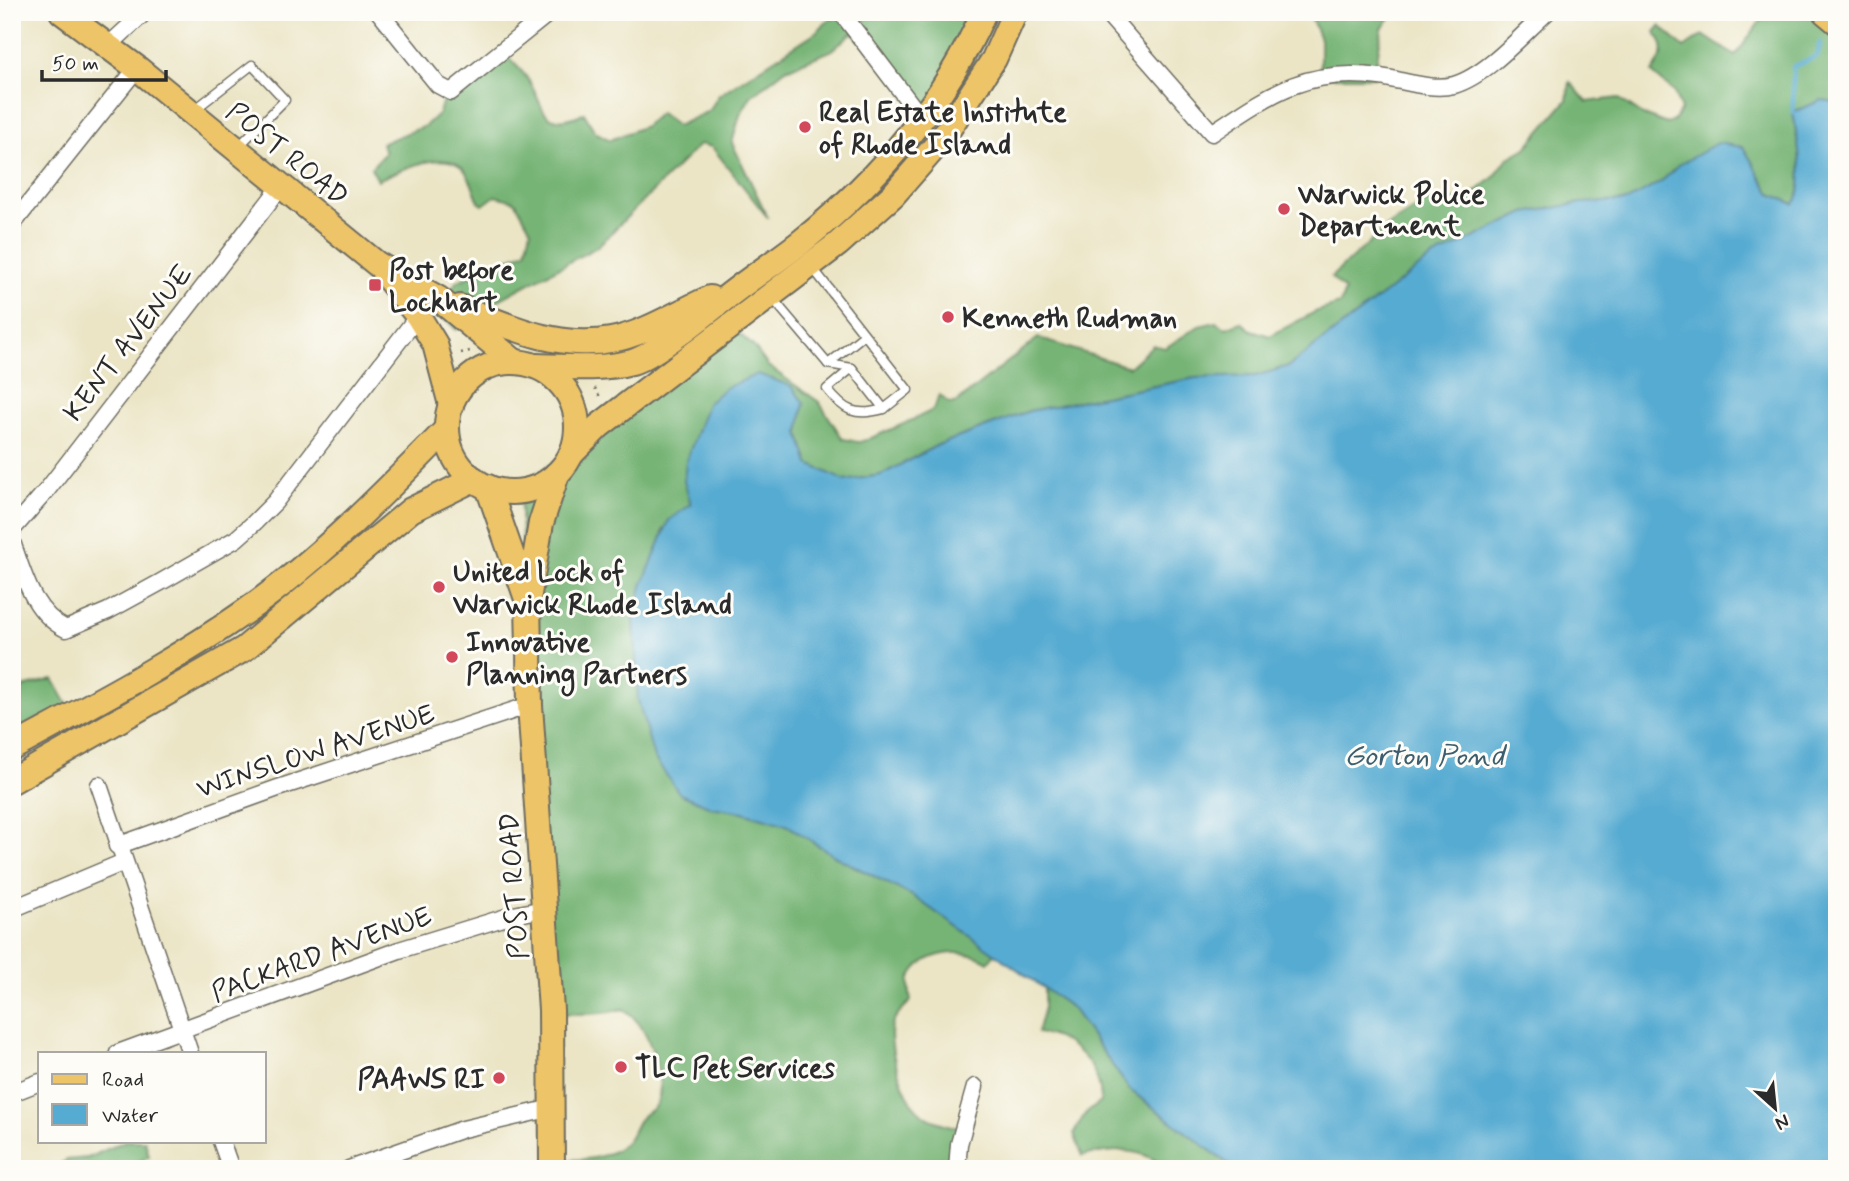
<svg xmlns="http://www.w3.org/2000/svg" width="1849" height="1181" font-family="Mynerve,sans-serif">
	<rect width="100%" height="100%" fill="#fdfcf7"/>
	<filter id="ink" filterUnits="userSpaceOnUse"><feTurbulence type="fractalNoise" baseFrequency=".0143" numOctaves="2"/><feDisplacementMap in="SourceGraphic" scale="14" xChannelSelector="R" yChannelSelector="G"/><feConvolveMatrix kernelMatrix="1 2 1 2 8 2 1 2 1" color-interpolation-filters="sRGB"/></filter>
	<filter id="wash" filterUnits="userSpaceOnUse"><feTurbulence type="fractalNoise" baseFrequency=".00686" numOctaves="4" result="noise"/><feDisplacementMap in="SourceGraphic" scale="28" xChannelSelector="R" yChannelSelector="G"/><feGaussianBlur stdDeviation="1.57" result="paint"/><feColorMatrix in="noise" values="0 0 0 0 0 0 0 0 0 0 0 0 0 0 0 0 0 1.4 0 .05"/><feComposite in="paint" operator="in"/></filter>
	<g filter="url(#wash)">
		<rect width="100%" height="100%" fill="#ebe5c6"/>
		<g fill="#76b475" stroke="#507050" stroke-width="2">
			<path d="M838,12l17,17 18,-17h123l-15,37 -49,73 -79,-90 -22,19 -45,18 -35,27 -11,19 -8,28 36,75 -56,-71 -12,-3 -103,103 -117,63 -24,20 -22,-23 24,-26 68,-30 5,-21 -16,-29 -20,-5 -12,9 -4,-3c-4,-10 -8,-22 -14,-31 -18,-25 -67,0 -87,9l-7,-12 14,-15 -3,-10 43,-17 14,-13 6,-20 59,-40c7,8 17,16 23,25 19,28 12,55 57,35l11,19 15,8 35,-14 15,-13 17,13 32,-15 10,-16 97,-63z"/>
			<path d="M1309,12h85l-12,17 -8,48h-54v-38z"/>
			<path d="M1767,12h56l14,12v78l-15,-2 -29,12c3,23 15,73 1,92l-23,-10 -28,-47 -64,18 -18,17 -34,19 -46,2 -56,10 -95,46 -141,107 -33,10 -61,2 -166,33 -91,34 -57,30 -36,6 -36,-17 -10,-31 5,-30 -13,-17 -33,-12 -74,107 7,23 -27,25 -9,31 -13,26 69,221 32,5 44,13 49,32 77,39 82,57 -7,9c-22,-15 -67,-12 -78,17 -2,6 0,15 1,22 -6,6 -15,13 -18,21 -8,20 11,78 28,91 11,9 28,12 41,16l-4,40h-406l1,-9c23,0 54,1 72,-17 7,-6 9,-17 14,-23 6,-8 16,-10 19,-19 8,-25 -12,-81 -35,-92 -23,7 -45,4 -70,5l-29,-420 -4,-109 98,-66 112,-94 24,22 14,19 51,36 24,37c6,0 11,3 16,3 5,0 68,-28 73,-32 3,-3 6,-11 8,-15l10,9 7,-2 81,-64 91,29 24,-22 12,3 34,-22 17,-4 10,6 15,-6 10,8 19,6 45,-24 25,-8 5,-13 -14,-14 57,-51 41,-26 11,2 30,-5 25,-21 12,-17 19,-11 41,-48 3,-18 17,20 31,-4 25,17 24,9 8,-4 6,-11 -7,-17 -22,-19c11,-17 16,-23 3,-41l5,-6 24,22 19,-13 32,21z"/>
			<path d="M53,679l17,30 -58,32v-51z"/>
			<path d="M1044,987l28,21 58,82 105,79h-70c-22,-24 -54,-19 -83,-13l-8,-23 11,-19 16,-12c0,-37 -29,-65 -64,-69l7,-26z"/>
			<path d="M125,1141h20l4,15 -22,13h-75l15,-9 21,-2z"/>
		</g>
		<path fill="#56abd2" stroke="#406b7e" stroke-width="2" d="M1822,100l15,2v1067h-602l-105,-79 -58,-82 -159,-112 -77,-39 -49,-32 -44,-13 -32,-5 -31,-13 -26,-36 -16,-58 -4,-81 8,-33 27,-66 22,-16 -7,-23 2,-19 21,-58 18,-16 33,-14 33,12 13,17 -5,30 10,31 36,17 36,-6 57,-30 91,-34 166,-33 61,-2 33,-10 141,-107 95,-46 56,-10 46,-2 34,-19 18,-17 38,-22 26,4 28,47 23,10c14,-18 2,-70 -1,-92z"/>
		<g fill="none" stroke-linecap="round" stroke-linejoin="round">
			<path stroke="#56abd2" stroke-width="5" d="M1793,112v-45l24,-11 3,-13"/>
		</g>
	</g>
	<g filter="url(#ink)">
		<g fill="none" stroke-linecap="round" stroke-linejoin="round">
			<defs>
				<g id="service">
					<path d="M193,111l59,-46 33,35 -48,48"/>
					<path d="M773,299l55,65 24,4 32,41 24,-19 -96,-123"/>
					<path d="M828,364l36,-29"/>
					<path d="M852,368l-25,21c17,22 28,28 57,20"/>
				</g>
				<g id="minor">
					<path d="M379,12l59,73 13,7 99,-80"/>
					<path d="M841,12l82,108"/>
					<path d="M1106,12l106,121c58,-39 94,-66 168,-56 23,3 50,14 74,8 32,-9 69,-51 93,-73"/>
					<path d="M108,46l37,-34"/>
					<path d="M12,225l125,-157"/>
					<path d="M12,530l35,-40 235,-305"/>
					<path d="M12,542c12,33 20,70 54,87l42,-18 53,-29 75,-43 18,-16 21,-21 143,-186"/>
					<path d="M99,785l91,268"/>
					<path d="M117,846l161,-58 252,-83"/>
					<path d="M12,909l112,-47"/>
					<path d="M118,1053l281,-103 114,-35 31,-6"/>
					<path d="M12,1093l28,-11"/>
					<path d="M221,1141l10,28"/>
					<path d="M349,1169l114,-40 89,-21"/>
					<path d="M957,1169l2,-25 16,-57"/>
				</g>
				<g id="primary">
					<path d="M62,12l75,56 240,196 62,35 76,63"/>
					<path d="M1825,12l12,10"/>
					<path d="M384,273l34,43 17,28 16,61"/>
					<path d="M460,307c48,19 97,43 151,33 34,-6 67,-28 99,-42"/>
					<circle cx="512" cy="427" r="65"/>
					<path d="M537,366c31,1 65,4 95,-4 24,-7 75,-50 96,-66 24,-19 49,-35 73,-54 77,-62 143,-139 183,-230"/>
					<path d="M572,453l27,-27 239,-182 55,-49 49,-56 52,-80 21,-47"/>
					<path d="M488,487l38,109"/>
					<path d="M12,748c79,-43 160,-85 234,-137 74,-52 138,-118 201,-182"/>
					<path d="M12,781l232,-132 167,-139 63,-31"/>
					<path d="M552,1169l-1,-159 -21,-305 -2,-105 13,-77 16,-49"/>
				</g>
			</defs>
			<use href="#service" stroke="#6e6c61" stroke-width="11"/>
			<use href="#minor" stroke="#6e6c61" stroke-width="19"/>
			<use href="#primary" stroke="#6e6c61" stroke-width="28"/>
			<g stroke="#6e6c61" stroke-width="2.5" stroke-dasharray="2 5" stroke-linecap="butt">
				<path d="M461,353l9,-2"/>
				<path d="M595,388l7,12"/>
			</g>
			<use href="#service" stroke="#fff" stroke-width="8"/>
			<use href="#minor" stroke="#fff" stroke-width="16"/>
			<use href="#primary" stroke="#eec469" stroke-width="24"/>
		</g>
	</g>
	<g fill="#d1495b" stroke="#fdfcf7" stroke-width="2.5">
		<circle cx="805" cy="127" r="7"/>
		<circle cx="1284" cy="209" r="7"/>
		<rect x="368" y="278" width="14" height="14" rx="3.5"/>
		<circle cx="948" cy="317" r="7"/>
		<circle cx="439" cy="587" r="7"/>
		<circle cx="452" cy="657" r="7"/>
		<circle cx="621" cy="1067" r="7"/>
		<circle cx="499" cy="1078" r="7"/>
	</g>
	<g text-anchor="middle" stroke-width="6" stroke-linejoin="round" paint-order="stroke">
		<g font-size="28" font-weight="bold" fill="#2b2b2b" stroke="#fdfcf7" text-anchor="start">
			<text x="819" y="121">Real Estate Institute<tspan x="819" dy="32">of Rhode Island</tspan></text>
			<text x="1298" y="203">Warwick Police<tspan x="1298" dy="32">Department</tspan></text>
			<text x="389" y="279">Post before<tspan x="389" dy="32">Lockhart</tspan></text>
			<text x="962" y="327">Kenneth Rudman</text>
			<text x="453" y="581">United Lock of<tspan x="453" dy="32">Warwick Rhode Island</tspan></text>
			<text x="466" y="651">Innovative<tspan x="466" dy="32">Planning Partners</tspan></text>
			<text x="635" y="1077">TLC Pet Services</text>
			<text x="485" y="1088" text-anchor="end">PAAWS RI</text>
		</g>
		<g font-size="28" fill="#2b2b2b" stroke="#fdfcf7">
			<text transform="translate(288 153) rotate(39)" y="10">POST ROAD</text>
			<text transform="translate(127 342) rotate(-52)" y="10">KENT AVENUE</text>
			<text transform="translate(315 750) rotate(-18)" y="10">WINSLOW AVENUE</text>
			<text transform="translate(513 886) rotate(-94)" y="10">POST ROAD</text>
			<text transform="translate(321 953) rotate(-20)" y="10">PACKARD AVENUE</text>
		</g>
		<g font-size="30" font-style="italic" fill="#3c5e6e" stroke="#fdfcf7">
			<text x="1424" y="765">Gorton Pond</text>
		</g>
	</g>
	<rect width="1849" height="1181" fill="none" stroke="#fdfcf7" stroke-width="42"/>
	<rect x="38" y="1052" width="228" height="91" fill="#fdfcf7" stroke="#a9a8a5" stroke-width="2"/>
	<rect x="52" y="1074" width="35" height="10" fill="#eec469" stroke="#a9a8a5" stroke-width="2"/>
	<text x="102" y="1086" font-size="21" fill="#2b2b2b">Road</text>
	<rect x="52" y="1104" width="35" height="21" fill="#56abd2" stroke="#a9a8a5" stroke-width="2"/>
	<text x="102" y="1122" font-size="21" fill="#2b2b2b">Water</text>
	<g transform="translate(1775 1108) rotate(153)" stroke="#fdfcf7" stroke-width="5" paint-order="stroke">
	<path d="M0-5L12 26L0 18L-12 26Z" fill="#2b2b2b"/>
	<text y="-10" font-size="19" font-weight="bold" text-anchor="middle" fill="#2b2b2b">N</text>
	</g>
	<path d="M42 70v10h124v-10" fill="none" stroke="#2b2b2b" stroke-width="3.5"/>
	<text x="52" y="70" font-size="21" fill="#2b2b2b" stroke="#fdfcf7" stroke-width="5" paint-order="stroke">50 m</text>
</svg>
